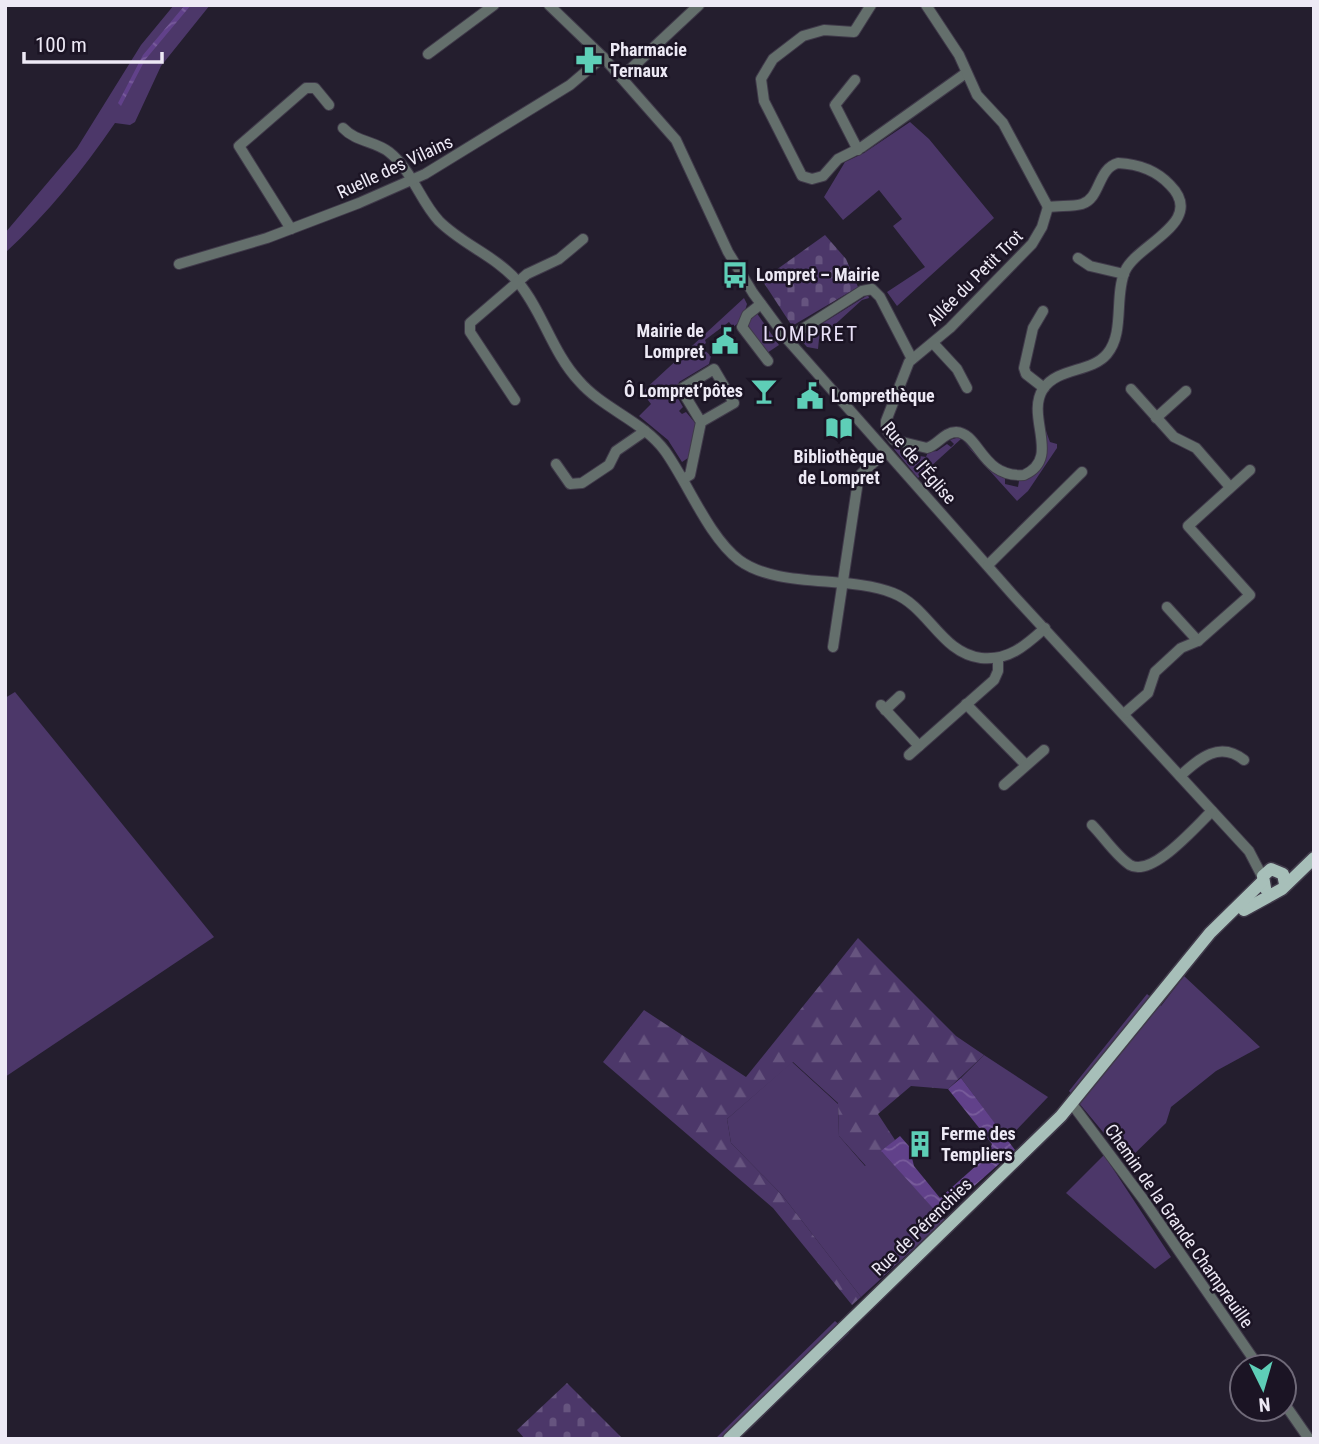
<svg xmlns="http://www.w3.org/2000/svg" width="1319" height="1444" font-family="'Roboto Condensed',sans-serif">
	<defs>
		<pattern id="forest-firs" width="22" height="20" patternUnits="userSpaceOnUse" patternTransform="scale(1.75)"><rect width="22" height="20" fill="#4c3769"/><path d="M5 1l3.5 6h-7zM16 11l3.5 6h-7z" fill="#66547f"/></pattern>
		<pattern id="cemetery-stones" width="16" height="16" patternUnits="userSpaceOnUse" patternTransform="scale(1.75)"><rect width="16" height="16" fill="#4c3769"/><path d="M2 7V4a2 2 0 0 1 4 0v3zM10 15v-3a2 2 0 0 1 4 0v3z" fill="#66547f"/></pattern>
		<pattern id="water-waves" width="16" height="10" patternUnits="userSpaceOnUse" patternTransform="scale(1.75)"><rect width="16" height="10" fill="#61418a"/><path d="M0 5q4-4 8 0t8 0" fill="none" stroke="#785c9b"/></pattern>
	</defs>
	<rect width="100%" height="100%" fill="#241e2e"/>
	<g fill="#4c3769">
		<path d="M174,5h36l-49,61 -26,56 -5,3 -15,-2c-33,48 -67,90 -110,130v-20l72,-85 64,-103z"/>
		<path d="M910,122l19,17 65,79 -97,88 -10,-14 38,-25 -32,-41 9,-7 -23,-29 -36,30 -19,-23 21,-35 19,-9z"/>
		<path d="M868,295l1,3 -7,2 -43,39 -1,10 -11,-2 -8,-9z"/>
		<path d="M744,298l3,6 -7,23 -3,-3 -4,3 -4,-5 -24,18 1,3 -5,4 10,9 -2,8 -30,18 -3,13 7,12 -4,4 3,3 4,-2 10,12 -8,34 -6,4 -14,-22 -29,-24 12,-12 -9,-12z"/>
		<path d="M756,312l23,33 -12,8 -21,-29 2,-7z"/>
		<path d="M1043,423l7,19 7,2v4l-29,43 -11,10 -56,-62 -43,39 -24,-29 3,-3 3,1v6l26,4 2,-5 9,-1 10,-7 4,3 3,-3 -4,-4 9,-3 35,36 11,5v6l13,3 1,-6c28,-6 28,-36 24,-58z"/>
		<path d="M15,692l199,245 -209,140v-379z"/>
		<path d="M1184,976l76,71 -44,24 -45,36 -5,16 -39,38 -58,-70 78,-97 14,12z"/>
		<path d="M984,1055l64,42 -41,43 -46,-62z"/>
		<path d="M792,1062l46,42 1,32 26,30 16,-15 64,69 -84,77 -79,-102 -51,-52 -4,-24z"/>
		<path d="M1104,1155l67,102 -16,12 -89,-76z"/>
		<path d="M835,1321l14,12 -110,106h-24z"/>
	</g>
	<path fill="url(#forest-firs)" d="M858,938l98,98 28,19 -36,34 -37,-3 -33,28 17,26 -29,26 -27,-30 -1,-33 -45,-41 -66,57 4,24 51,52 79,102 -9,8 -79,-97 -170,-146 41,-52 102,67z"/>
	<g fill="url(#cemetery-stones)">
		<path d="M825,235l21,24 12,28 -66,39 -30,-46z"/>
		<path d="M567,1383l56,56h-98l-8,-9z"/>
	</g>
	<g fill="url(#water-waves)">
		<path d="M185,5h6l-46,55 -24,46 -3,-3 25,-48z"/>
		<path d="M961,1078l54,72 -75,66 -59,-65 19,-15 15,17 -3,5 2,8 26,32 47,-42 5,-12 -44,-55z"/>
	</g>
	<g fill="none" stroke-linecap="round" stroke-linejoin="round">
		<defs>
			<g id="minor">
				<path d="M549,5l54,52 73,83 52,112 25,41 34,46 227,257 235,255 14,27"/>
				<path d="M871,5l-17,27 -30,-2 -21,6 -30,23 -12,20 3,22 38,75 10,3 11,-3 15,-17 24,-12 104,-74"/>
				<path d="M926,5l33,50 18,40 26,28 45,84"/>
				<path d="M428,54l66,-49"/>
				<path d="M622,77l77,-72"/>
				<path d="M855,80l-20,25 23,45"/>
				<path d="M343,128c13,14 32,13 46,24 23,18 31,49 50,69 24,24 57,35 79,61 25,30 34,70 61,99 24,28 64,40 86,70 23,32 43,85 74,109 39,29 110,15 154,33 36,14 48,60 88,65 28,3 45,-13 64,-30"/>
				<path d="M1118,163c20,1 38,7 52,22 37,37 -33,59 -45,86 -11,25 0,62 -18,83 -16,19 -49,13 -64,35 -18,28 19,69 -19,86 -43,3 -44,-42 -68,-43 -12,0 -18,13 -29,16l-33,-8 -8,-11v-8l23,-59 41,-34 82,-84 10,-17 6,-20c11,-2 24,0 34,-3 19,-6 15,-35 36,-41z"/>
				<path d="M291,229l-52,-83 67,-58h9l14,17"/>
				<path d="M1078,258l12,8 34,8"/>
				<path d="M179,264l88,-26 92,-35 66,-29 145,-89 33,-28"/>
				<path d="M761,304l-14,11 -5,12 26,34"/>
				<path d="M1043,311l-10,17 -9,40 2,6 18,14"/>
				<path d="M787,339l75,-48 10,-2 8,8 32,62"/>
				<path d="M933,343l24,26 10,19"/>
				<path d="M1131,389l43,48 22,11 34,39"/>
				<path d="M515,400l-45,-68v-9l57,-49 32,-15 24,-20"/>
				<path d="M1156,418l30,-27"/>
				<path d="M556,464l14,20 12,-1 27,-18 7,-14 29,-20"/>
				<path d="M683,479l7,-4 11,-53 -20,-33 33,-20 20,34 -33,19"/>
				<path d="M988,565l94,-93"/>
				<path d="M1167,607l31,34"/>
				<path d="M833,647l25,-166 3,-7 24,-22"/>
				<path d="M966,704l60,61"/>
				<path d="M881,705l38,41"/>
				<path d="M885,710l15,-14"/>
				<path d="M1125,713l23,-20 7,-21 26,-24 17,-7 52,-46 -62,-69 62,-56"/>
				<path d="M909,755l85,-75 4,-9v-13"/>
				<path d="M1180,776c19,-17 39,-36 64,-16"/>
				<path d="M1004,785l40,-35"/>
				<path d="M1092,825c12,12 24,31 38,40 22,13 66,-39 82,-54"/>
				<path d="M1072,1104l71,95 116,168"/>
				<path d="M1284,1403l25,36"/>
			</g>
			<g id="major">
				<path d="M1265,888l-2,-12 8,-7 12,5 2,10"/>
				<path d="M1244,910l38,-21 32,-31"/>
				<path d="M729,1439l332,-323 149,-183 52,-51"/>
			</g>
		</defs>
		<use href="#minor" stroke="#403a4a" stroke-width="12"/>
		<use href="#major" stroke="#403a4a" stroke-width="15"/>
		<use href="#minor" stroke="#646f6c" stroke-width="10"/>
		<use href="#major" stroke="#a7bfb9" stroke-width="12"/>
	</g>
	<defs>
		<symbol id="pharmacy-bare" viewBox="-9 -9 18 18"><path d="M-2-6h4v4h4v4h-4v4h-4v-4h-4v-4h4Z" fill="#5eceb7" stroke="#1b1424" stroke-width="2.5" paint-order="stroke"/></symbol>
		<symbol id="bus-bare" viewBox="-9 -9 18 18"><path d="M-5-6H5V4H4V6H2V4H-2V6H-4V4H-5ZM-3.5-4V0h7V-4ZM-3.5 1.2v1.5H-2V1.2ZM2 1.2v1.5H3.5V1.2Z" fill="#5eceb7" stroke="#1b1424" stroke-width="2.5" paint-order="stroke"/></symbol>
		<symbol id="civic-bare" viewBox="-9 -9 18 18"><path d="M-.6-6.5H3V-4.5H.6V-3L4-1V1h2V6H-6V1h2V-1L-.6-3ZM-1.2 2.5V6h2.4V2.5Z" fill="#5eceb7" stroke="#1b1424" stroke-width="2.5" paint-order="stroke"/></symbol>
		<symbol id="bar-bare" viewBox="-9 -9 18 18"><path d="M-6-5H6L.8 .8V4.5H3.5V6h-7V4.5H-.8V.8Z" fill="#5eceb7" stroke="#1b1424" stroke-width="2.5" paint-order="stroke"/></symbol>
		<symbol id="library-bare" viewBox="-9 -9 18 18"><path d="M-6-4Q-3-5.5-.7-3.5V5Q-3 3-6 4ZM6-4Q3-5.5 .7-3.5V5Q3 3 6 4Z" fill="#5eceb7" stroke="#1b1424" stroke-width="2.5" paint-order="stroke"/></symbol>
		<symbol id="building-bare" viewBox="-9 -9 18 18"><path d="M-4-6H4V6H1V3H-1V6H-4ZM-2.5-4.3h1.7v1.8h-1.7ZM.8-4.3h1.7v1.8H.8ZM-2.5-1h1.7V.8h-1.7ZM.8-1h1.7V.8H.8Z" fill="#5eceb7" stroke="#1b1424" stroke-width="2.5" paint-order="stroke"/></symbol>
	</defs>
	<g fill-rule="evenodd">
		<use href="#pharmacy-bare" x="570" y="41" width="38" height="38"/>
		<use href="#bus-bare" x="716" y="256" width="38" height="38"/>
		<use href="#civic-bare" x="706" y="322" width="38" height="38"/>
		<use href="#bar-bare" x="745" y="372" width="38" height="38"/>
		<use href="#civic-bare" x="791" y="377" width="38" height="38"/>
		<use href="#library-bare" x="820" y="409" width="38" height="38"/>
		<use href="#building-bare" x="901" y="1125" width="38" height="38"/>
	</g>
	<g text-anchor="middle" stroke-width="5" stroke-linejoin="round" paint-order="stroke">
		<g font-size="18" font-weight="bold" fill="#ede9f5" stroke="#1b1424" text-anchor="start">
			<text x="610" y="56">Pharmacie<tspan x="610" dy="21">Ternaux</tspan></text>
			<text x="756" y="281">Lompret – Mairie</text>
			<text x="704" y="337" text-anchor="end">Mairie de<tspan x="704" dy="21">Lompret</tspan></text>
			<text x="743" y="397" text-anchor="end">Ô Lompret’pôtes</text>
			<text x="831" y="402">Lomprethèque</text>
			<text x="839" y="463" text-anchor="middle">Bibliothèque<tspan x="839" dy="21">de Lompret</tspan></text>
			<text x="941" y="1140">Ferme des<tspan x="941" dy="21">Templiers</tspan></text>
		</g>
		<g font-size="18" fill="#ede9f5" stroke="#1b1424">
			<text transform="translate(395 167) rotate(-25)" y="6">Ruelle des Vilains</text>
			<text transform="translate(975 278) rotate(-45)" y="6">Allée du Petit Trot</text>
			<text transform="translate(919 463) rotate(49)" y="6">Rue de l'Église</text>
			<text transform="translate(1179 1226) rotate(55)" y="6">Chemin de la Grande Champreuille</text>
			<text transform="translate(922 1227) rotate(-44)" y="6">Rue de Pérenchies</text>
		</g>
		<g font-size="21" letter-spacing="2" fill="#e8e0f7" stroke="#1b1424">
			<text x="811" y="341">LOMPRET</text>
		</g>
	</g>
	<rect width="1319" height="1444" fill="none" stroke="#ede9f5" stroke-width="14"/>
	<g transform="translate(1263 1388) rotate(175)"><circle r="33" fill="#1b1424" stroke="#6f6978" stroke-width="2"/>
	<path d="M0-5L12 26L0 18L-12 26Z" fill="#5eceb7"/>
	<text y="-10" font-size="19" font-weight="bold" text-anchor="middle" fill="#ede9f5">N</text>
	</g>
	<path d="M24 52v10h138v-10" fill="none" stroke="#ede9f5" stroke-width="3.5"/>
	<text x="35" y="52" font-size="21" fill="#ede9f5" stroke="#1b1424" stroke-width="5" paint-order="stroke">100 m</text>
</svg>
